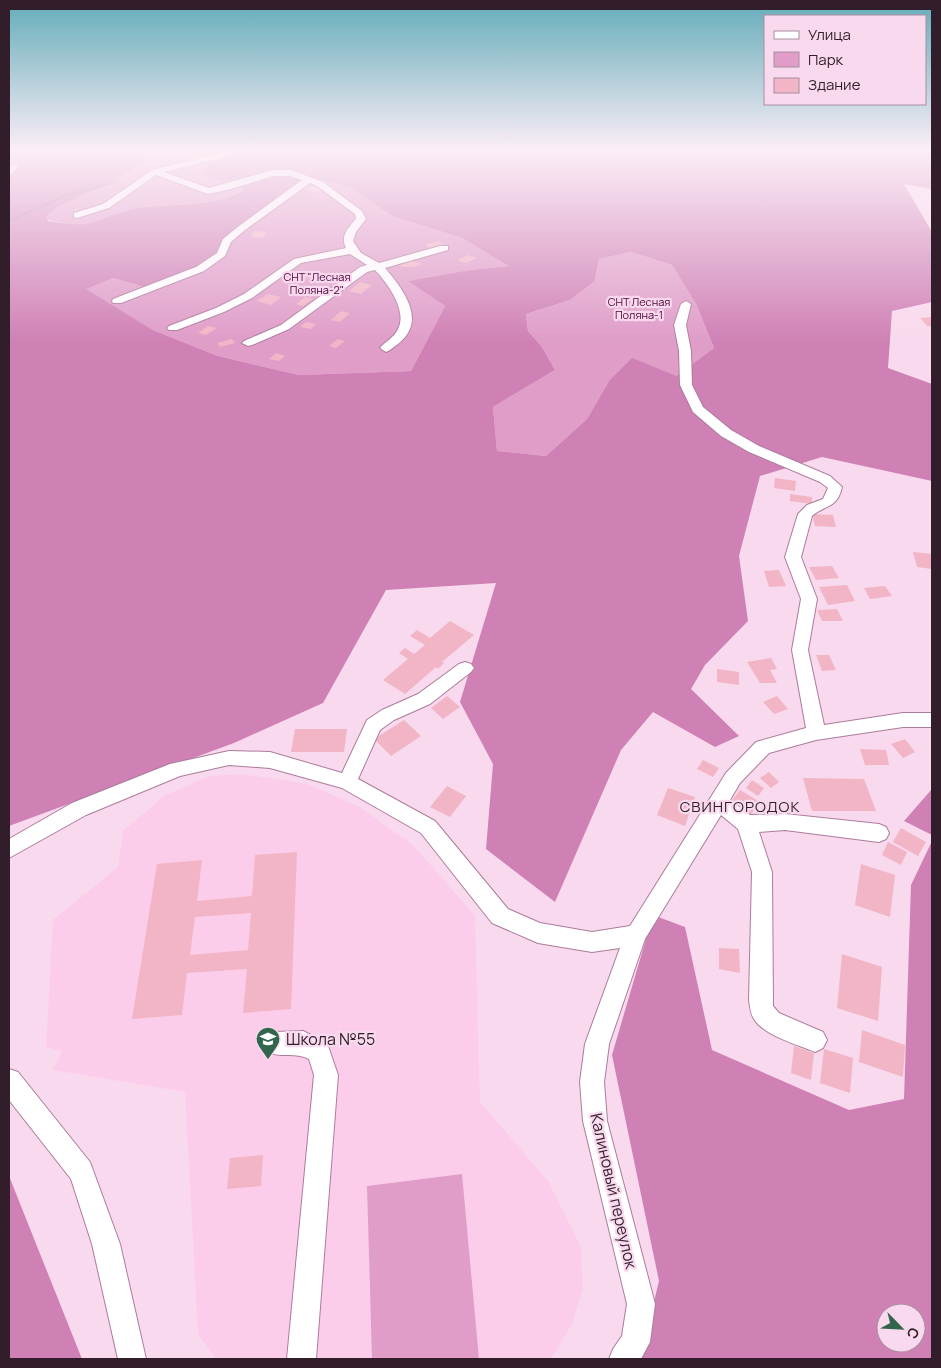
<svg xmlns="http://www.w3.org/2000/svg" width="941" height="1368" font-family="Manrope,sans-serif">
	<rect width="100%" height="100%" fill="#f9d9ed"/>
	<path fill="#fccdeb" d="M242,774l65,10 53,23 54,39 61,70 5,186 68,79 33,66 2,42 -11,35 -18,30 -5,5h-333l-18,-25 -13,-242 -132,-22 9,-19 -16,-4 7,-127 65,-53 5,-36 41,-35 45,-20z"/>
	<g fill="#df9dc8">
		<path d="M160,149h16l35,13 -9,10 35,12 6,4 -1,3c-28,17 -72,12 -105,17 -17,2 -31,12 -47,15 -14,3 -29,0 -42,-3l-1,-4 9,-8 58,-27 29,-19 8,-9z"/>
		<path d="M307,177l42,10 43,29 70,22 48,28 -41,4 -60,11 36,25 -34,65 -112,4 -81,-19 -65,-26 -68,-41 28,-11 31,9 83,-50 52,-42z"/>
		<path d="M631,252l41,13 24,39 18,44 -38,28 -67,5 -22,38 -41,37 -49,-5 -4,-44 62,-37 -13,-23 -14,-16 -2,-17 44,-14 23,-17 6,-24z"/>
		<path d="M462,1174l17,185h-107l-5,-173z"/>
	</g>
	<g fill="#cf81b5" fill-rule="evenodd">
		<path d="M9,149h151l-9,4 -8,9 -29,19 -58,27 -9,8 1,5c14,2 28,5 42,2 16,-4 31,-13 47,-15 33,-5 78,0 105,-17l1,-3c-12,-9 -29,-7 -42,-15l10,-11 -35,-13h756v40l-28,-5 28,48v70l-40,9 -4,57 44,16v97l-110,-24 -62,19 -21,80 9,65 -43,44 -14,24 48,47 -24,11 -62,-35 -32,38 -66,152 -69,-53 7,-85 -33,-62 36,-119 -110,7 -63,113 -89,40 -225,83v-649l10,-12h-10zM307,177l42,10 43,29 70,22 47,28 -40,4 -61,11 37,25 -34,65 -112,4 -81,-19 -65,-26 -67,-41 27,-11 31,9 51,-20 21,-15 11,-15 52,-42zM631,252l41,13 24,39 18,44 -38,28 -44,-18 -23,23 -22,38 -41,37 -49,-5 -4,-44 62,-37 -13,-23 -14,-16 -2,-17 44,-14 24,-18 5,-23z"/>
		<path d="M932,789v46l-28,-14z"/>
		<path d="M932,841v518h-292l19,-78 -47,-226 41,-140 32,12 27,123 137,60 55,-11 7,-214zM886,1313h30v30h-30z"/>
		<path d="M9,1176l73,183h-73z"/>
	</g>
	<g fill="#f1b5c5" fill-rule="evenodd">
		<path d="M315,185l9,5 -8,3 -10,-5z"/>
		<path d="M254,231l12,1 -3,6 -12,-1z"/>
		<path d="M438,241l6,4 -12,4 -7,-4z"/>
		<path d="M468,255l9,3 -11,5 -9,-3z"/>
		<path d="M412,261l11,3 -10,3h-11l-3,-2z"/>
		<path d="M295,275l13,2 -7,6 -13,-3z"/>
		<path d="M360,282l12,3 -11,9 -12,-3z"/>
		<path d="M268,294l13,3 -10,8 -14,-4z"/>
		<path d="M305,297l8,2 -10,7 -7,-2z"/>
		<path d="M341,311l9,2 -10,9 -9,-2z"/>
		<path d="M932,317v9h-5l-7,-8z"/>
		<path d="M306,322l10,2 -5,5 -11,-2z"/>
		<path d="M208,326l9,2 -11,7 -8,-2z"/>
		<path d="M232,339l3,4 -15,4 -3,-4z"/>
		<path d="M338,339l7,2 -9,7 -7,-2z"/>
		<path d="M276,353l9,3 -6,5 -10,-2z"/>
		<path d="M775,478l21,3 -1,10 -21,-3z"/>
		<path d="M790,494l22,3v7l-22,-3z"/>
		<path d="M812,514l21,1 3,12 -21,-1z"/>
		<path d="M913,552l19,2v15l-15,-2z"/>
		<path d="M832,566l7,12 -23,2 -7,-13z"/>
		<path d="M779,570l7,16 -17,1 -5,-16z"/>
		<path d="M847,585l8,16 -27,4 -9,-18z"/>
		<path d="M885,586l7,10 -22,3 -6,-11z"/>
		<path d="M837,609l6,12h-21l-5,-11z"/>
		<path d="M450,621l24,14 -32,27 2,1 -6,6 -2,-2 -31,27 -22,-14 25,-21 -9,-6 6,-5 9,6 11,-9 -15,-9 7,-6 13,8z"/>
		<path d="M816,655h13l7,15 -14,1z"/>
		<path d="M771,658l6,11 -7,1 7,13h-17l-13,-21z"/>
		<path d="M717,669l22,3v13l-22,-3z"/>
		<path d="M447,696l13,11 -17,12 -12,-11z"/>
		<path d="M777,696l11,13 -14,5 -11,-12z"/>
		<path d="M404,720l17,16 -30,20 -17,-17z"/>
		<path d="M295,729h52l-3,23h-53z"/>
		<path d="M905,739l10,13 -12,6 -12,-14z"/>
		<path d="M860,749l26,1 3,15h-24z"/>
		<path d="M703,760l16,8 -6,9 -16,-8z"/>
		<path d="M769,772l10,10 -8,6 -11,-10z"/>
		<path d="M803,778l61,1 12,32h-64z"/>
		<path d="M752,780l12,8 -6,8 -12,-8z"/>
		<path d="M447,786l19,10 -16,21 -20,-10z"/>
		<path d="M668,788l27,9 -10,29 -28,-11z"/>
		<path d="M740,790l20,12 -10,14 -21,-12z"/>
		<path d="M901,828l25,14 -8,14 -25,-14z"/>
		<path d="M888,842l19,10 -6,13 -19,-10z"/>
		<path d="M297,852l-6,157 -48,4 4,-44 -60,4 -5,42 -50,4 25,-155 45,-4 -5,41 55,-5 3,-41zM251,913l-3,37 -58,5 5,-38z"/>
		<path d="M861,864l34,11 -5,42 -35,-12z"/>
		<path d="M719,948l20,1 1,24 -21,-4z"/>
		<path d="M842,954l40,13 -4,54 -41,-13z"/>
		<path d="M862,1030l43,15 -2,32 -44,-15z"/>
		<path d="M794,1046l20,7 -3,27 -20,-7z"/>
		<path d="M824,1049l29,9 -3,35 -30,-10z"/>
		<path d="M263,1155l-2,31 -34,3 3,-31z"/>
	</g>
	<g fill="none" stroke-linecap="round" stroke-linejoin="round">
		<defs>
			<g id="minor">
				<path d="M228,149h12l-22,10 -54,13 45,16 64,-18h18l32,12 39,29 4,8 -10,13 -3,9 8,12 18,10 61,-17h8v4l-63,18c13,15 35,42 24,63 -4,8 -12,14 -19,19l-4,2 -6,-4c5,-6 13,-10 17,-17 12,-19 -9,-47 -22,-61l-8,2 -78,57 -37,16 -4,1 -6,-3 2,-2 37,-16 79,-58 7,-2 -17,-11 -49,9 -49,35 -28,14 -47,18h-8l-2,-2 2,-2 47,-18 28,-14 50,-35 52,-11c-6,-12 2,-20 10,-29l-1,-5 -38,-28 -7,-3 -65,47 -14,12 -6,14 -21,15 -83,32h-8l-1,-2 1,-2 83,-32 21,-14 6,-14 16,-13 63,-46 -12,-4h-17l-42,13 -23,5 -52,-19 -47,33 -32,10 -3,-1v-4l29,-9 49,-34 60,-15z"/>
				<path d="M686,301l5,3 -5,21 5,26 1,34 11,22 28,23 28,16 71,30 12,11c-5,22 -16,17 -30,29l-11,41 16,42 -9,51 16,75 79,-12h29v14h-29l-87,13 -47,13 -29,30 -10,17 20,15 35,-1 94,10 7,3 3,6 -3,6 -7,3 -94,-12 -26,2 13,40 1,134 6,7 44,19 4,8 -4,8 -8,4c-17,-7 -52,-17 -61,-33 -4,-6 -4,-13 -5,-19l3,-128 -14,-43 -17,-14 -76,124 -36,105 -5,38 3,39 48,183 -5,38 -9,17h-32l4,-10 9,-13 5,-32 -44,-183 -3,-39 5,-38 35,-96 -28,4 -54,-9 -46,-20 -71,-90 -79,-45 -72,-20 -41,-3 -49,11 -94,39 -77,43v-19l63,-36 98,-39 59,-13 41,1 72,21 25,-53 15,-10 36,-16 41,-30 6,-2 6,2 3,4 -3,4 -41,32 -36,16 -14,10 -22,49 77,42 73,88 32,14 52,9 38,-6 96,-153 30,-31 50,-14 -14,-78 9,-51 -16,-42 13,-43 9,-9 16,-6 5,-11 -8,-6 -71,-30 -28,-16 -28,-24 -13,-27 -1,-34 -5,-26 7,-21z"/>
				<path d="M303,1031l24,12 11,32 -22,284h-29l27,-284 -5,-16c-13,-7 -28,-1 -42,-7l-4,-8 4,-8 8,-4z"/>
				<path d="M9,1069l9,3 72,90 30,82 26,115h-28l-26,-115 -21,-65 -62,-79z"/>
			</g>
		</defs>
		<use href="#minor" stroke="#ac7c9b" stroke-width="2"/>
		<g stroke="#997f90" stroke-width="2" stroke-dasharray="1 1" stroke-linecap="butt">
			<path d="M9,158l3,-2"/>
			<path d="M9,221l55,-25 54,-14"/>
		</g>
		<use href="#minor" fill="#fff" fill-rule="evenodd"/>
	</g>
	<linearGradient id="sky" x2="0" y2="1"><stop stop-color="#63acb9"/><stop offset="0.44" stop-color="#fceef7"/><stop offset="1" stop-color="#fceef7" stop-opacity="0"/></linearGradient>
	<rect width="941" height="341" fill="url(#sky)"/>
	<defs>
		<symbol id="school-pin" viewBox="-11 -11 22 30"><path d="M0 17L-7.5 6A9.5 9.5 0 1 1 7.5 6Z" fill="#31664c" stroke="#f9d9ed"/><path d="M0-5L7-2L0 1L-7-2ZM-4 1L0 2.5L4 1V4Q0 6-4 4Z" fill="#fff"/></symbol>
	</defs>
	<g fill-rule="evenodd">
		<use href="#school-pin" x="254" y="1025" width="28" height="38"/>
	</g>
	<g text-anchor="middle" stroke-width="4.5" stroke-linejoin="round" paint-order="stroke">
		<g font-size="11" fill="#4c053b" stroke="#f9d9ed">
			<text x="317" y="281">СНТ "Лесная<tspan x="317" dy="13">Поляна-2"</tspan></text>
			<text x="639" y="306">СНТ Лесная<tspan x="639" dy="13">Поляна-1</tspan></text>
		</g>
		<g font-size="15" letter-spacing="1" fill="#311e2a" stroke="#f9d9ed">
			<text x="740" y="812">СВИНГОРОДОК</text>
		</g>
		<g font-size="16" fill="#311e2a" stroke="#f9d9ed" text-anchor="start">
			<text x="286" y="1045">Школа №55</text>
		</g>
		<g font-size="16" fill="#311e2a" stroke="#f9d9ed">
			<text transform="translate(614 1191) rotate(77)" y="6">Калиновый переулок</text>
		</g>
	</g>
	<rect width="941" height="1368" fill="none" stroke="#311e2a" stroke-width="20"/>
	<rect x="764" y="15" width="162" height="90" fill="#f9d9ed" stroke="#a98e9f"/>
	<rect x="774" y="31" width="25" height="8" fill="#ffffff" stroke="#a98e9f"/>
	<text x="808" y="40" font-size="15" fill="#311e2a">Улица</text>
	<rect x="774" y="52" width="25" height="15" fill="#df9dc8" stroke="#a98e9f"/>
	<text x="808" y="65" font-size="15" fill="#311e2a">Парк</text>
	<rect x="774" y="78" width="25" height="15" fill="#f1b5c5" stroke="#a98e9f"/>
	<text x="808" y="90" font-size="15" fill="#311e2a">Здание</text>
	<g transform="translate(901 1328) rotate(114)"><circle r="24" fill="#f9d9ed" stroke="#a98e9f"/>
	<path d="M0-4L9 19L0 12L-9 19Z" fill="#31664c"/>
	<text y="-8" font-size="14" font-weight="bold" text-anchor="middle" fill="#311e2a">С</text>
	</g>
</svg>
